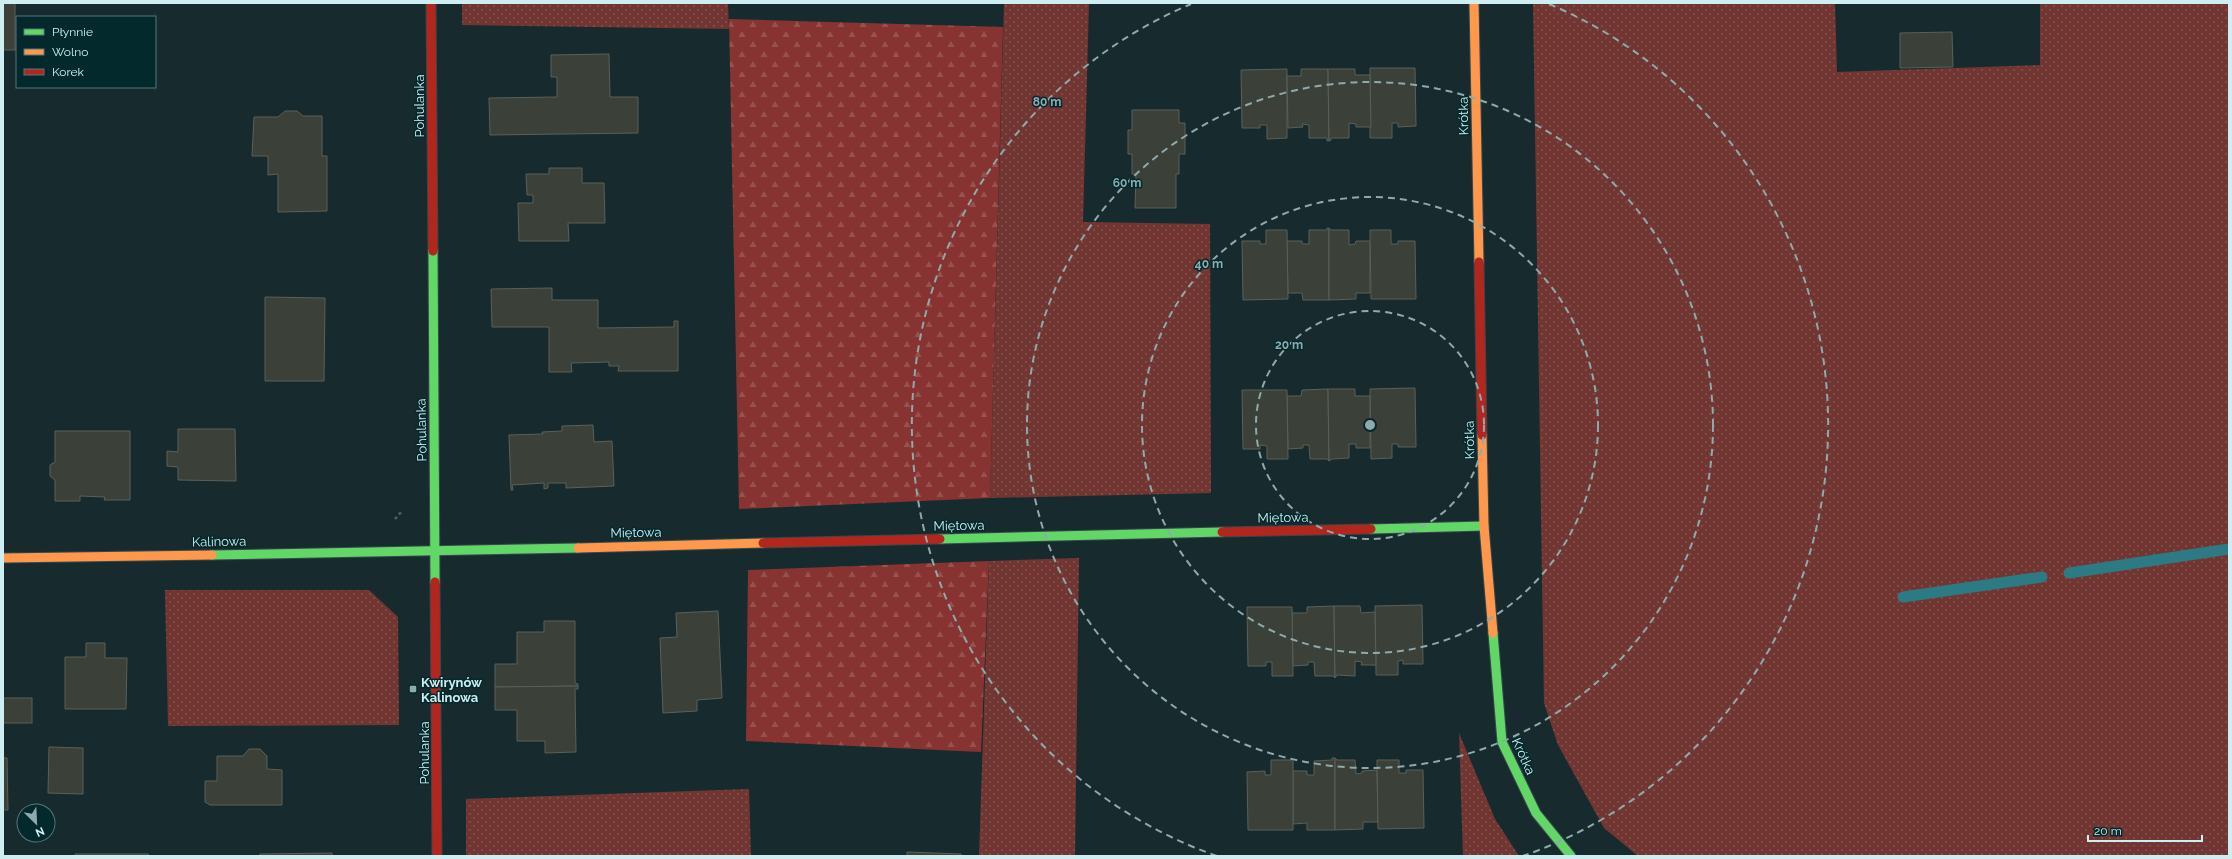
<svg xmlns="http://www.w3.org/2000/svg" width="2232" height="859" font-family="Raleway,sans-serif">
	<defs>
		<pattern id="grass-dots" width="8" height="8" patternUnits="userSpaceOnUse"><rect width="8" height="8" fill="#713532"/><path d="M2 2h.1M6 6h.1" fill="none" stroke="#845350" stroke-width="1.8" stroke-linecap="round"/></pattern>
		<pattern id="forest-firs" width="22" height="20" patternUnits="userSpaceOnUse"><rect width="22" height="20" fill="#873331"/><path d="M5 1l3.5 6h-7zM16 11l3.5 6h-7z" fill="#97514f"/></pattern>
	</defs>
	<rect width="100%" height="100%" fill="#172b2e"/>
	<g fill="url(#grass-dots)">
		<path d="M462,3h266l1,26 -267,-4z"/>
		<path d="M1004,3h85l-6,219 127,2 1,269 -221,5z"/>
		<path d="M1533,3h302l2,69 203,-7v-62h189v853h-591l-34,-28 -46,-83 -14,-42z"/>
		<path d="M1079,558l-4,298h-96l10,-295z"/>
		<path d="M165,590h204l29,27 1,108 -231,1z"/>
		<path d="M1459,733l36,86 24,37h-56z"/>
		<path d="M749,789l2,67h-285v-57z"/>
	</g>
	<g fill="url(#forest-firs)">
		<path d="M729,19l274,8 -13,471 -251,11z"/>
		<path d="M989,561l-8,191 -235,-11 2,-171z"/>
	</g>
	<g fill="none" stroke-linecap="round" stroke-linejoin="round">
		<g stroke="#2c7b84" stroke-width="11">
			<path d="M2069,573l160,-24"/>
			<path d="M1903,597l139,-20"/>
		</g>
	</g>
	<g fill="#3b4039" stroke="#5b6058">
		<rect x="3" y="3" width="12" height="47"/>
		<path d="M1952,32l1,35 -53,1v-35z"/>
		<path d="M609,54l1,43h28v36l-148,2 -1,-37 68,-1v-20h-6v-22z"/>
		<path d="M1370,68h45l1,58 -18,1v-4h-6v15h-22z"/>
		<path d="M1287,69v69l-20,1v-14h-7v3h-18l-1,-58z"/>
		<path d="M1301,69h27l1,72h-2v-3h-18v-13l-7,-1 1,3 -15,1 -1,-52h14z"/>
		<path d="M1328,69h27v6h15l1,52h-15v-3l-7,-1v15h-18v2l-2,1z"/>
		<path d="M1132,110h47v13h6v31h-6v20h-3v34h-41l1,-34h-4v-20h-4v-24h4z"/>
		<path d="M285,111h12l6,5h19v40h5v55l-49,1v-38l-10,1v-19h-16l2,-39h24z"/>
		<path d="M549,168h33v15h22l1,40h-37l1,18h-50l-1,-38h15v-8h-6l-1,-21h23z"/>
		<path d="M1327,228h2v72h-26l-1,-7h-14l-1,-52h15v3h7v-14h18z"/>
		<path d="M1329,228l2,2h18v15l6,-1 1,-3h14v52h-14v6l-27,1z"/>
		<path d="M1266,230h21l1,69 -45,1 -1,-59h18v3h6z"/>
		<path d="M1370,230h21v14h7v-3h17l1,58h-45z"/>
		<path d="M552,288v12h46v28l76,-1v-6h4v50h-60l1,-5h-10v-4l-38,1 1,9h-23v-45h-57l-1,-38z"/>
		<path d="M265,297l60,1 -1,83h-59z"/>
		<path d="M1415,388l1,59h-18v-3h-6v14l-21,1 -1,-70z"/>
		<path d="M1328,389l1,72 -2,-2h-17l-1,-14h-6v3l-15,1 -1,-53h14l1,-6z"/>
		<path d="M1328,389h27v7h15v52h-14v-4h-7v14l-17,1 -3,2z"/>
		<path d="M1242,390h45l1,69h-21v-13l-7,-1v4h-17z"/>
		<path d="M593,425l1,17 18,-1 2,45 -48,2v-5h-18v5l-4,1v-6l-32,2 1,5h-2l-2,-55 34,-1 -1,-2 20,-1v-5z"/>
		<path d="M178,429h57l1,52 -58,-1v-13l-11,-1v-15l11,1z"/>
		<path d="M55,431h75v69h-26l1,-3 -25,-1v5h-25v-21l-5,-4v-11l5,-3z"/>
		<path d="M1422,605l1,59h-20v-4l-5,1v14h-22l-1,-69z"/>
		<path d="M1334,606l1,72 -2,-2h-18l-1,-14h-6v3l-15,1 -1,-53h15v-6z"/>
		<path d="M1334,606h26l1,7 14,-1 1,53h-15l1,-3 -7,-1v15l-18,-1 -2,3z"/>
		<path d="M1247,607h45l1,69h-21v-14h-6v4h-18z"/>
		<path d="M718,611l4,87 -25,2v11l-34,2 -3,-75 17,-1 -1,-24z"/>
		<path d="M544,621h31v62l3,1v2l-83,1v-23h22v-32h27z"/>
		<path d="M86,643h19v15h22l-1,51h-61v-52h21z"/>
		<path d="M578,686v3h-3l1,63 -31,1v-12h-28v-31h-22v-23z"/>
		<rect x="3" y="698" width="29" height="25"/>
		<path d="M49,747l34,1v46l-35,-1z"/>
		<path d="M249,749h11l7,7v13l15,1v35h-72l-5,-3v-21h12v-25h26z"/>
		<path d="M3,758h4l1,52h-5z"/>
		<path d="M1332,758h3v72h-28v-7l-14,1v-53h14v4h7v-14l18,-1z"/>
		<path d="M1335,758l2,2h18l1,14 6,-1v-2l15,-1 1,52h-15v7l-28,1z"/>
		<path d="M1271,760h22v70h-45l-1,-58 18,-1v4h6z"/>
		<path d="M1377,760h22v13h7v-3h17l1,58 -46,1z"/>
		<path d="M907,852l54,2v2h-54z"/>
		<path d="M332,853v3h-73l1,-2z"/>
		<path d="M75,854h73l2,2h-75z"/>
	</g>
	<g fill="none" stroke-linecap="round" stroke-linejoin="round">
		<defs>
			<g id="fast">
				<path d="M433,251l2,331"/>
				<path d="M1371,529l113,-3"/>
				<path d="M940,539l282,-7"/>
				<path d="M212,555l366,-7"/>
				<path d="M1493,633l9,109 34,71 35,43"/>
			</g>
			<g id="slow">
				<path d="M1474,3l5,259"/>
				<path d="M1482,435l2,91 9,107"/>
				<path d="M578,548l185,-5"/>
				<path d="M3,558l209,-3"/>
			</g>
			<g id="jam">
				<path d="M431,3l2,248"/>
				<path d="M1479,262l3,173"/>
				<path d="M1222,532l149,-3"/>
				<path d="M763,543l177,-4"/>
				<path d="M435,582l2,274"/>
			</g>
		</defs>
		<use href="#fast" stroke="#36494c" stroke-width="11"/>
		<use href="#slow" stroke="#36494c" stroke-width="11"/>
		<use href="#jam" stroke="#36494c" stroke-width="11"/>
		<path stroke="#53615d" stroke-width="2.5" stroke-dasharray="3 3" stroke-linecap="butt" d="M395,519l7,-8"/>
		<use href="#fast" stroke="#63d668" stroke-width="9"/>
		<use href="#slow" stroke="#ff974d" stroke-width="9"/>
		<use href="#jam" stroke="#b3261e" stroke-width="9"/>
	</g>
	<g fill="none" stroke="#8eaaad" stroke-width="2" stroke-dasharray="7 5">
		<circle cx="1370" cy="425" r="114"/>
		<circle cx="1370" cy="425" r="228"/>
		<circle cx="1370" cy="425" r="343"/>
		<path d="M1217 856A457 457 0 0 1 1191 4M1549 4A457 457 0 0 1 1523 856"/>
	</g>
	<rect fill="#8eaaad" stroke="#03292d" stroke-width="1.5" x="409" y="685" width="8" height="8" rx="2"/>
	<g text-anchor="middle" stroke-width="3" stroke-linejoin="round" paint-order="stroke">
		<g font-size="13" fill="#ceeef2" stroke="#03292d">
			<text transform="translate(419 106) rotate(-90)" y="5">Pohulanka</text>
			<text transform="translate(1463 116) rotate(-91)" y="5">Krótka</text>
			<text transform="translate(421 430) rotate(-91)" y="5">Pohulanka</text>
			<text transform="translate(1469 440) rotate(-91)" y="5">Krótka</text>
			<text transform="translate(1283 517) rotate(-1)" y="5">Miętowa</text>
			<text transform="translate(959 525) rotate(-1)" y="5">Miętowa</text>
			<text transform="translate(636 532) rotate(-1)" y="5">Miętowa</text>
			<text transform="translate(219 541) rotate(-1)" y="5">Kalinowa</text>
			<text transform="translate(424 753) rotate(-90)" y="5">Pohulanka</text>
			<text transform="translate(1524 756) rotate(66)" y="5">Krótka</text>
		</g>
		<g font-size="13" font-weight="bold" fill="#ceeef2" stroke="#03292d" text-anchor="start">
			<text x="421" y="687">Kwirynów<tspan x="421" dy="15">Kalinowa</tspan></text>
		</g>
	</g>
	<circle cx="1370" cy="425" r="6" fill="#8eaaad" stroke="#03292d" stroke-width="2"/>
	<g font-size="12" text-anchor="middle" font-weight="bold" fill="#8eaaad" stroke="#03292d" stroke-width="3" stroke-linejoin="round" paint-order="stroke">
		<text x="1047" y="106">80 m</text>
		<text x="1127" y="187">60 m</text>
		<text x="1209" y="268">40 m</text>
		<text x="1289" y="349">20 m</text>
	</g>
	<rect width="2232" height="859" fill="none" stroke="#ceeef2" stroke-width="8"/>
	<rect x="16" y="16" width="140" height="72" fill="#03292d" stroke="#54787c"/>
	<rect x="24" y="29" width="20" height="6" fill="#63d668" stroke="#54787c"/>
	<text x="52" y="36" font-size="12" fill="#ceeef2">Płynnie</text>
	<rect x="24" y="49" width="20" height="6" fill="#ff974d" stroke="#54787c"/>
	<text x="52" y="56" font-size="12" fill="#ceeef2">Wolno</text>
	<rect x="24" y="69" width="20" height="6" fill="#b3261e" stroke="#54787c"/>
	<text x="52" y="76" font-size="12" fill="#ceeef2">Korek</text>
	<g transform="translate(36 823) rotate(156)"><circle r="19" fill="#03292d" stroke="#54787c"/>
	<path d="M0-3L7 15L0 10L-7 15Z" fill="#8eaaad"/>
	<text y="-6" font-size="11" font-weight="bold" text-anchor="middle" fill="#ceeef2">N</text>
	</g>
	<path d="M2088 835v6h114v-6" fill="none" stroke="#ceeef2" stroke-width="2"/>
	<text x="2094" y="835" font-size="12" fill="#ceeef2" stroke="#03292d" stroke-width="3" paint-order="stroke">20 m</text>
</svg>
